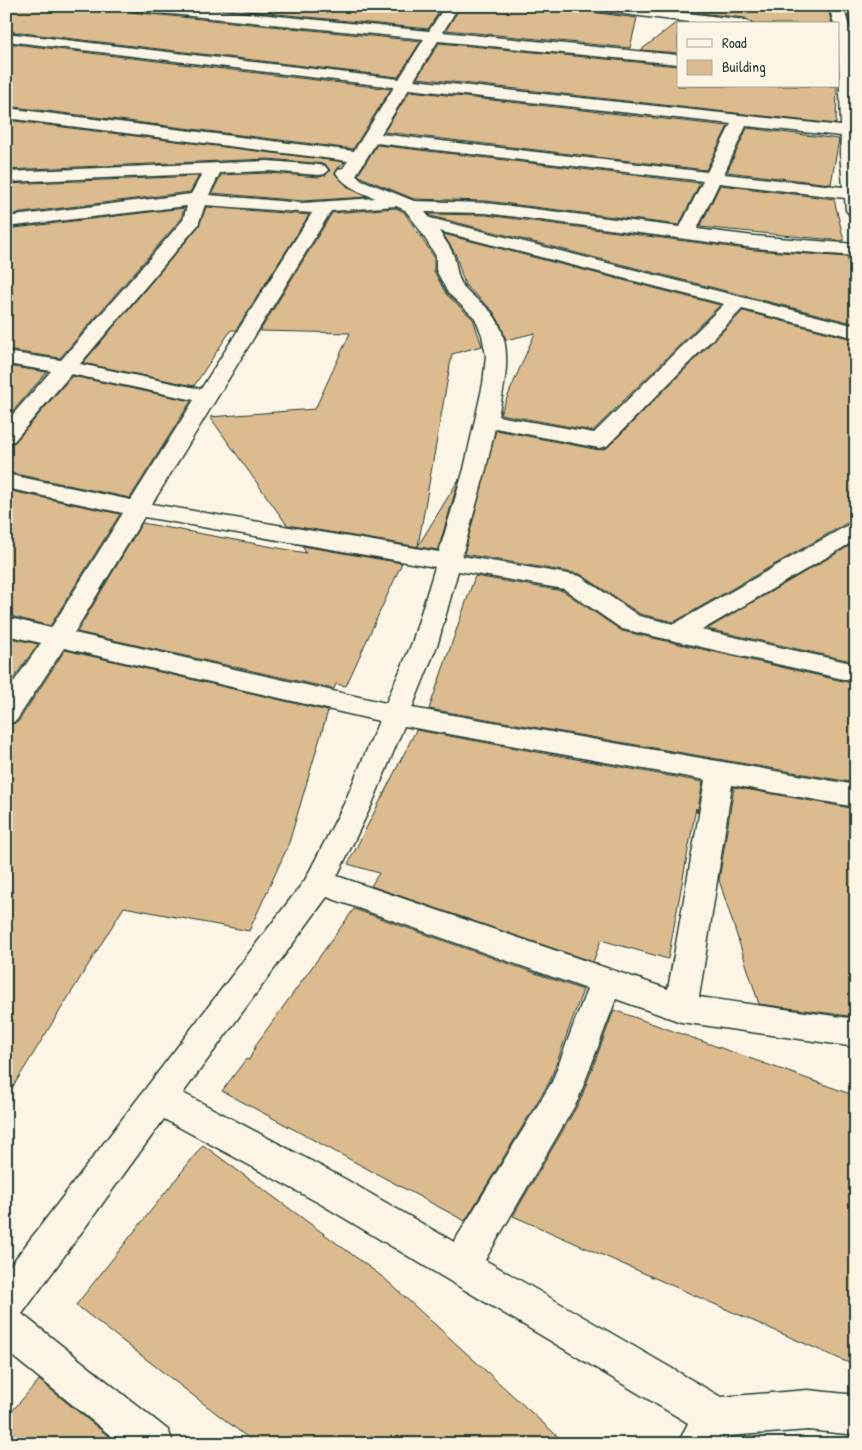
<svg xmlns="http://www.w3.org/2000/svg" width="862" height="1450" font-family="'Patrick Hand',sans-serif">
	<rect width="100%" height="100%" fill="#fcf5e5"/>
	<filter id="ink" filterUnits="userSpaceOnUse"><feTurbulence type="fractalNoise" baseFrequency=".02" numOctaves="2"/><feDisplacementMap in="SourceGraphic" scale="10" xChannelSelector="R" yChannelSelector="G"/><feConvolveMatrix kernelMatrix="1 2 1 2 8 2 1 2 1" color-interpolation-filters="sRGB"/></filter>
	<g filter="url(#ink)">
		<g fill="#dcbb8e" stroke="#1f3d34">
			<path d="M6,6h115l9,6 291,29 -23,36 -392,-46z"/>
			<path d="M198,6h245l-15,23z"/>
			<path d="M461,6h120l9,6 47,6 -7,30 -184,-18z"/>
			<path d="M698,6h129l5,18h-78l-9,-6 -54,-6z"/>
			<path d="M845,6h11v51l-2,-22z"/>
			<path d="M677,22l11,2h-10v29l-37,-3z"/>
			<path d="M6,43l385,46 -38,60 -347,-43z"/>
			<path d="M439,43l239,23v20h159l-1,38 -419,-46z"/>
			<path d="M410,91l318,35 -22,44 -322,-38z"/>
			<path d="M6,120l339,42 -7,6 -3,6 13,13 19,10 -65,4 -90,-8 9,-18 47,-2 51,4 7,-2 4,-5 -5,-6 -57,-5 -262,11z"/>
			<path d="M747,128l92,11 -8,45 -104,-12z"/>
			<path d="M377,145l323,38 -21,42 -193,-24 -72,-2 -51,-21 -5,-3z"/>
			<path d="M199,176l-9,16 -184,23v-31z"/>
			<path d="M720,185l114,14 10,42 -144,-14z"/>
			<path d="M206,207l103,8 -73,115h-5l-37,56 -111,-23 116,-137z"/>
			<path d="M184,208l-3,11 -121,139 -54,-8v-121z"/>
			<path d="M396,208l8,4 30,45v14l12,23 27,25 9,27 -30,8 -34,192 41,-67 -21,71 -151,-25 -77,-108 105,-8 35,-76 -90,-2 72,-118z"/>
			<path d="M429,214l57,1 268,35 93,7 6,25 3,1v41l-425,-108z"/>
			<path d="M443,234l277,71 -127,126 -93,-17 35,-81 -29,7 -6,-17 -7,-12 -28,-26 -10,-32z"/>
			<path d="M743,311l113,29v181l-9,2 -173,99 -34,-8 -60,-40 -116,-20 32,-124 103,20 8,-2z"/>
			<path d="M6,366l41,6 -41,47z"/>
			<path d="M72,376l119,25 -61,97 -124,-26v-27l9,-3z"/>
			<path d="M6,490l114,24 -70,112 -44,-11z"/>
			<path d="M142,523l164,30 -4,-7 100,17 -56,123 -10,-2 -2,5 -257,-57z"/>
			<path d="M856,542v120l-149,-33z"/>
			<path d="M475,576l88,15 59,40 234,53v99l-427,-74z"/>
			<path d="M6,637l32,7 -32,45z"/>
			<path d="M65,650l263,61 -40,135 -39,85 -125,-24 -118,191v-372l12,-4z"/>
			<path d="M416,730l287,52 -6,31 -1,-5 -28,151 -67,-19 -8,22 -222,-76 8,-13 -31,-9z"/>
			<path d="M734,787l122,22v208l-97,-13 -40,-124z"/>
			<path d="M354,909l229,81 -33,91 -85,140 -243,-130 24,-32 3,1 8,-17z"/>
			<path d="M614,1010l242,86v270l-343,-150 67,-115z"/>
			<path d="M203,1145l181,133 182,166h-310l-180,-139z"/>
			<path d="M39,1380l79,64h-112v-26z"/>
		</g>
		<g fill="none" stroke-linecap="round" stroke-linejoin="round">
			<defs>
				<g id="street">
					<path d="M123,6h53l253,25 16,-25h14l-16,26 235,23v9l-240,-23 -24,39 427,46 -3,-102h-4l-5,-18h14l9,30 4,46v133l-7,-1 -3,-4 -1,-12 -126,-15 -22,46 57,7 102,8v12l-102,-8 -268,-35 -61,-1 5,6 426,108v12l-114,-29 -135,137 -8,2 -104,-20 -9,41 -24,87 118,20 59,40 35,8 174,-99 8,-2v17l-154,90 154,34v18l-234,-53 -58,-40 -106,-18 -20,72 -26,65 444,77v22l-124,-22 -33,212 157,22v28l-175,-25 -65,-23 -38,101 -93,160 236,137 87,-7 48,5v40l-48,-5 -80,6 -5,8h-45l10,-21 -369,-220 -155,-84 -142,195 146,116 6,14h-53l-115,-93v-80l299,-391 39,-76 35,-83 -315,-73 -48,73 -10,3v-31l35,-50 -35,-8v-18l45,11 72,-115 -117,-25v-14l125,26 63,-100 -123,-26 -57,67 -8,2v-21l45,-51 -45,-7v-12l55,8 122,-140 4,-14 -181,21v-10l185,-23 11,-20 -196,8v-10l262,-11 51,4 6,1 3,4 -3,4 -6,1 -51,-4 -48,2 -11,22 93,8 73,-5c-15,-6 -29,-11 -39,-25l3,-4 4,-1 5,-7 -342,-43v-10l348,43 40,-64 -388,-46v-8l393,46 25,-40 -294,-29zM409,89l322,35 -24,48 -326,-38zM746,126l95,10 -1,17 3,34 -119,-13zM376,143l327,38 -23,46 -194,-24 -72,-2 -52,-21 -6,-5zM205,205l107,8 -111,176 -121,-25 118,-139zM396,206l9,4 11,14 20,32v14l12,23 27,25 7,17 4,21 -3,28 -19,85 -25,83 -287,-48 179,-293zM439,231l285,73 -130,129 -96,-17c7,-32 17,-75 -7,-104 -8,-9 -20,-16 -28,-26 -6,-9 -6,-18 -9,-29 -2,-8 -10,-18 -15,-26zM144,517l291,50 -23,76 -26,60 -312,-70zM404,726l301,54 -37,209 -331,-113 35,-72zM327,897l260,92 -35,93 -98,160 -109,-63 -162,-86z"/>
					<path d="M583,6h46l116,14 7,4h-46l-116,-14z"/>
				</g>
			</defs>
			<use href="#street" stroke="#1f3d34" stroke-width="3"/>
			<use href="#street" fill="#fcf5e5" fill-rule="evenodd"/>
		</g>
	</g>
	<rect width="862" height="1450" fill="none" stroke="#fcf5e5" stroke-width="25"/>
	<rect x="12" y="12" width="837" height="1425" fill="none" stroke="#1f3d34" stroke-width="2" filter="url(#ink)"/>
	<rect x="677" y="22" width="162" height="65" fill="#fcf5e5" stroke="#a4ab9e"/>
	<rect x="687" y="39" width="25" height="8" fill="#fcf5e5" stroke="#a4ab9e"/>
	<text x="722" y="48" font-size="15" fill="#1f3d34">Road</text>
	<rect x="687" y="60" width="25" height="15" fill="#dcbb8e" stroke="#a4ab9e"/>
	<text x="722" y="72" font-size="15" fill="#1f3d34">Building</text>
</svg>
